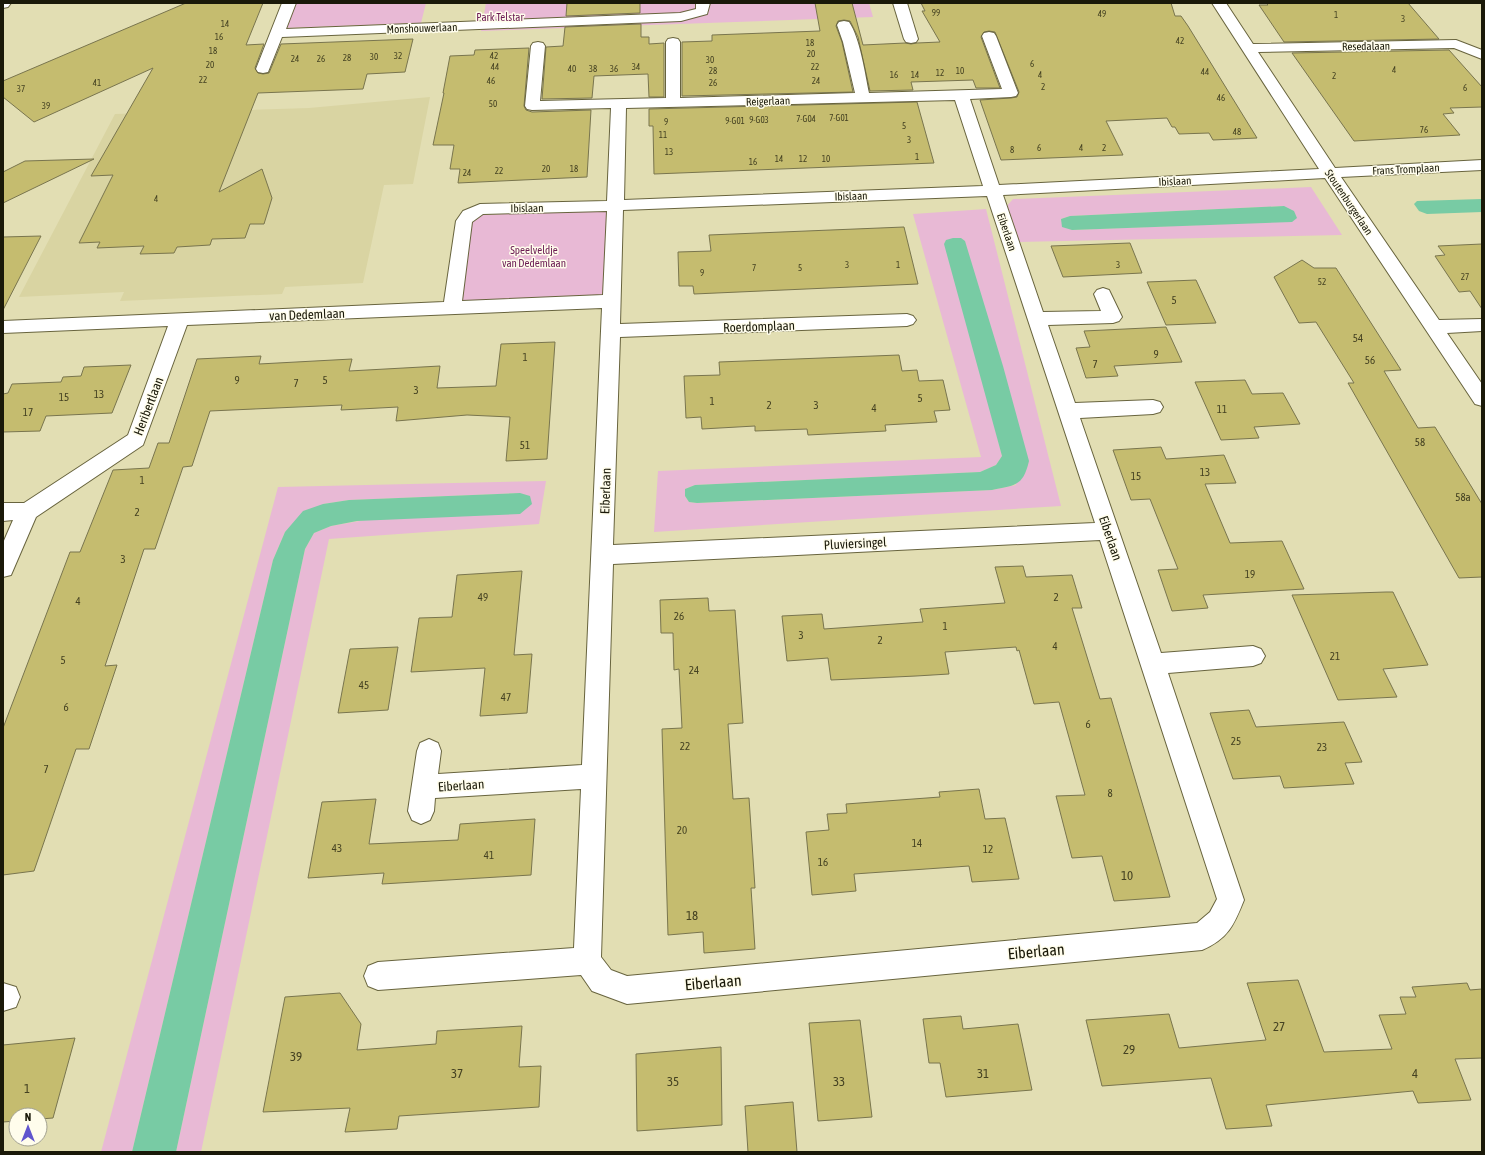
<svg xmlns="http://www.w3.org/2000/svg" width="1485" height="1155" font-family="'Asap Condensed',sans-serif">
	<rect width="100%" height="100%" fill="#e2deb3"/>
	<path fill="#d9d4a2" d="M430,97l-17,87 -29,1 -21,98 -78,4 -3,7 -162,7 4,-9 -105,5 96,-183 194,-6z"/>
	<g fill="#e8b9d5" fill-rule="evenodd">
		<path d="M296,3h130l-5,20 -135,5z"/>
		<path d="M486,3h383l4,14 -392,14z"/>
		<path d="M1311,187l31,48 -324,7 -13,-34 8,-9zM1284,206l-59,18 -153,6 -11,-11 9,-3z"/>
		<path d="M986,209l75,297 -407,26 4,-61 323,-14 -68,-243zM995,428l21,57 -24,5 -295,13 -8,-1 -4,-6v-7l10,-4 285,-13 16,-7 6,-9z"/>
		<path d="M594,210l13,1 1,88 -152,5 15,-82 10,-7z"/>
		<path d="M546,481l-7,43 -210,15 -128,613h-25l129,-603 9,-16 17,-7 189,-33 -171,7 -26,4 -38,28 -12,28 -141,592h-31l177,-665z"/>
	</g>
	<g fill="#78cba4">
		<path d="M1482,199v13l-55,2 -8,-3 -5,-7 3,-3z"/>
		<path d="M1284,206l10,5 3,7 -5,4 -220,8 -10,-3 -1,-8 9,-3z"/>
		<path d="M953,238h8l4,3 38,125 26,95c-6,25 -13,24 -37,29l-295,13 -8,-1 -4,-6v-7l10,-4 285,-13 16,-7 6,-9 -58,-212 2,-4z"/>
		<path d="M520,493l10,3 2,8 -12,10 -163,7 -26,5 -17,7 -9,16 -129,603h-44l141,-592 12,-28 18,-21 20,-7 26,-4z"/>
	</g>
	<g fill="#c5bc6f" stroke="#79754e">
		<path d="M186,3h77l-17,42 18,-1 -9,24 3,5 5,1 6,-1 12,-29 132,-5 -8,33 -38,2 -4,15 -105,4 -39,99 43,-23 10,29 -8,26h-14l-5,14 -33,1 -2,6 -33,2 -3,6 -34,1 4,-8 -47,2 3,-6 -21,1 34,-68 -22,1 62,-108 -119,54 -31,-25v-16z"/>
		<path d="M567,3h73v10l-74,3z"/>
		<path d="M815,3h37l11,42 42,-2 6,1 6,-1 23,-1 -18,-31h3l-4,-8h250l4,13h6l7,10 69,112 -44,2 -4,-7 -30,1 -4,-7h-3l-5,-9 -61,3 17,34 -122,5 -21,-60 31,-2 6,-1 2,-5 -24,-60 -6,-1 -5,1 -3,5 19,51h-24l-3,-8 -62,2 2,8 -43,1 -12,-54 -8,-16 -6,-1 -6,1 -2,5 6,16 11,50 -171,4v-54l30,-1v-6l108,-4z"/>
		<path d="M1266,3h142l31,36 -155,3 -25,-37h9z"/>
		<path d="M641,24v13h8v7l15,-1v54h-15l-1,-23 -54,2 -2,22 -50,1 4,-52 17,-1 2,-19z"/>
		<path d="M529,48l-5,58 2,4 6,2 59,-2 -4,67 -129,6 2,-14h-10l4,-24h-21l11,-52h-1l7,-37 24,-1 1,-5z"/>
		<path d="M1449,50l33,37v20l-32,1 4,5 -11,1 17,21 -106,6 -62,-88z"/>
		<path d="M917,102l17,61 -280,11 -1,-48h-4v-17z"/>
		<path d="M94,159l-91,44v-31l22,-11z"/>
		<path d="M904,227l14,57 -224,10 -1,-8h-14l-1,-34 33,-1 -2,-16z"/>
		<path d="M41,236l-38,74v-73z"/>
		<path d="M1130,243l12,30 -79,4 -12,-31z"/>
		<path d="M1482,244v65l-12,-18 -11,1 -24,-36 10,-1 -7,-9z"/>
		<path d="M1302,260l12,8h22l65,102 -17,1 34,57 17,-1 47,77v73l-23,1 -111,-195h6l-38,-61 -17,1 -25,-46z"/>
		<path d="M1196,280l20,43 -50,2 -19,-43z"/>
		<path d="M1166,327l16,35 -68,4 4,10 -32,2 -10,-30 14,-1 -6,-16z"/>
		<path d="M555,342l-8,117 -41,2 4,-44 -43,-2 -71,6 2,-14 -57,3 1,-5 -132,6 -18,55 -9,1 -28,82h-11l-39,117 12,-1 -28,84h-13l-42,122 -31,4v-147l67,-176h10l33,-82 36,-2 9,-25h11l28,-84 64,-3 -2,8 93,-5 -3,12 91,-5 -3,22 59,-2 5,-42z"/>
		<path d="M899,355l3,16 15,-1 2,11 24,-1 7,30 -16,1 3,11 -52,3 1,6 -78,4 -1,-6 -52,2v-5l-53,3 -1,-12 -15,1 -2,-42 36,-1 -1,-13z"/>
		<path d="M131,365l-19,48 -66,3 -6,15 -37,1v-38l5,-1 4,-9 49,-2 2,-5 18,-1 3,-9z"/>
		<path d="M1245,380l7,14 31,-1 17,31 -46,3 5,11 -38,2 -26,-58z"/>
		<path d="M1161,447l5,12 58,-4 12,28 -31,1 25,59 52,-2 22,48 -101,6 5,13 -36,3 -14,-41 20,-1 -28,-70 -19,1 -18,-50z"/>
		<path d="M1023,566l3,11 46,-2 10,33h-10l28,91 11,-1 59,199 -56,4 -12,-45 -30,2 -16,-62 29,-1 -15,-54 -11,-39 -25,2 -15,-54 -2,1 -1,-4 -71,5 4,22 -33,2 -85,4 -3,-22 -41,3 -5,-45 40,-2 2,15 99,-7 -3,-13 85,-6 -10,-36z"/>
		<path d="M522,571l-8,84 18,-1 -5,59 -47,3 5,-48 -74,4 8,-54 33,-1 5,-42z"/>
		<path d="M1386,592h7l35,73 -45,4 14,28 -59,3 -46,-105z"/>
		<path d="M708,598l1,13 26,-1 8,113 -15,1 5,75 16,-1 6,90h-4l4,61 -51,4 -1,-21 -35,3 -6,-206 20,-1 -3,-59 -5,1 -1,-37h-12l-1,-33z"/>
		<path d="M398,647l-10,63 -50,3 12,-64z"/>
		<path d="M1249,710l7,17 88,-5 18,40 -17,1 9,21 -70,4 -4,-12 -47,3 -23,-66z"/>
		<path d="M979,789l6,30 20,-1 14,61 -47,3 -3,-16 -115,8 2,17 -44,4 -6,-63 23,-2 -2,-16 20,-1 -1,-9 94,-7 -1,-5z"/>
		<path d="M376,799l-7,45 89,-4 2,-16 75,-5 -4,56 -149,9 2,-11 -76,5 14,-76z"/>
		<path d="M1298,980l26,72 68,-3 -13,-34 27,-1 -6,-17h16l-4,-10 55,-4 3,7 12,-1v69l-27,1 16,41 -53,3 -5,-12 -147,14 6,21 -46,3 -15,-51 -109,8 -16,-66 83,-6 10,34 87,-8 -19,-57z"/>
		<path d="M340,993l21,31 -4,26 79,-6 1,-13 85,-5 -3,41 22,-1 -2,41 -140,9 -2,13 -52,3 5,-24 -87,4 22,-115z"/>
		<path d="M961,1016l2,13 55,-5 14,66 -86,7 -6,-34h-11l-6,-44z"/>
		<path d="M860,1020l12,97 -54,4 -9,-98z"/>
		<path d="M75,1038l-22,80 -13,1v-4h-24v6l-13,1v-77z"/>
		<path d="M721,1047l1,78 -85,6 -1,-77z"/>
		<path d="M793,1102l4,50h-49l-3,-46z"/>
	</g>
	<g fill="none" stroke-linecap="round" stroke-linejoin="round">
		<defs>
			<g id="minor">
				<path d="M3,3h8l-3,4 -5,1z"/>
				<path d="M282,3h14l-10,26 394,-16 16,-4v-6h14l-3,11 -26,7 -399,16 -14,35 -5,1 -5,-1 -2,-3z"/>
				<path d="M893,3h14l11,36 -2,3 -5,1 -5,-1 -2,-3z"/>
				<path d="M1212,3h14l27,41 203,-4 26,10v9l-28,-11 -196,4 77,116 147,-8v10l-141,7 98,143 43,-1v12l-35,2 35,51v22l-7,-2 -150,-226 -322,17 40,117 58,-1 -7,-17 3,-4 6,-2 6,2 13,27 -3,4 -6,2 -65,2 27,78 78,-3 7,2 3,5 -3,5 -7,2 -73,4 81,235 92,-7 8,3 4,7 -4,7 -8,3 -85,7 76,227c-10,25 -16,39 -42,50l-575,54 -35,-13 -11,-16 -203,15 -10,-4 -4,-10 4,-10 10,-4 196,-14 7,-159 -146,9 -1,13 -4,9 -9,4 -9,-4 -4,-9 9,-60 3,-8 9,-4 9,4 3,8 -3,23 144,-9 20,-457 -415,17 -44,120 -107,72 -25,58 -8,2v-34l10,-23 -10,1v-18h21l104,-68 40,-109 -165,7v-12l441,-19 12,-81 7,-10 17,-7 127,-3 4,-93 -79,2 -5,-1 -2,-3 6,-60 2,-3 5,-1 5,1 2,3 -5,55 126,-3v-56l2,-3 5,-1 5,1 2,3v56l175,-5 -12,-51 -6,-17 2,-3 5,-1 5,1c11,16 16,52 20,71l133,-4 -20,-53 2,-3 5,-1 5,1 2,3 22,57 -2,3 -5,1 -41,2 29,86 320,-16zM955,100l28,86 -359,14 2,-92zM987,196l108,327 -482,22 7,-208 287,-11 6,-2 3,-4 -3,-4 -6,-2 -287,10 3,-114zM607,211l-4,84 -141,6 10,-79 11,-8zM1100,540l117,359 -7,13 -13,11 -570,53 -16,-6 -10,-13 12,-393z"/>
				<path d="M3,983l13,4 4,10 -4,10 -13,4z"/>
			</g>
		</defs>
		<use href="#minor" stroke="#68643e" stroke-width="2"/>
		<use href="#minor" fill="#fff" fill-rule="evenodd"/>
	</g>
	<g text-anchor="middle" stroke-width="3" stroke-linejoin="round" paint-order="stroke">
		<g font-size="9" fill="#454222">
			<text x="936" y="16">99</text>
			<text x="1102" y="17">49</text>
			<text x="1336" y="18">1</text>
			<text x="1403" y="22">3</text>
			<text x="225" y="27">14</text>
			<text x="219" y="40">16</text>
			<text x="1180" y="44">42</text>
			<text x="810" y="46">18</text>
			<text x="213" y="54">18</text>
			<text x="811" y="57">20</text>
			<text x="398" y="59">32</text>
			<text x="494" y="59">42</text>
			<text x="374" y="60">30</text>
			<text x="347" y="61">28</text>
			<text x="295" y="62">24</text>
			<text x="321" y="62">26</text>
			<text x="710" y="63">30</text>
			<text x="1032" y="67">6</text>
			<text x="210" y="68">20</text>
			<text x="495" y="70">44</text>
			<text x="636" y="70">34</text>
			<text x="815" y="70">22</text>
			<text x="572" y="72">40</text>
			<text x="593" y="72">38</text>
			<text x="614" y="72">36</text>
			<text x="1394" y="73">4</text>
			<text x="713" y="74">28</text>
			<text x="960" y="74">10</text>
			<text x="1205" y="75">44</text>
			<text x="940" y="76">12</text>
			<text x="894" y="78">16</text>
			<text x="915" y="78">14</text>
			<text x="1040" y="78">4</text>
			<text x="1334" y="79">2</text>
			<text x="203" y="83">22</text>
			<text x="491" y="84">46</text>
			<text x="816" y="84">24</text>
			<text x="97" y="86">41</text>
			<text x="713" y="86">26</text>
			<text x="1043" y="90">2</text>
			<text x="1465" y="91">6</text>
			<text x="21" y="92">37</text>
			<text x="1221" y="101">46</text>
			<text x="493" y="107">50</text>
			<text x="46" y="109">39</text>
			<text x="839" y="121">7-G01</text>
			<text x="806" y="122">7-G04</text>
			<text x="759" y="123">9-G03</text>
			<text x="735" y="124">9-G01</text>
			<text x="666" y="125">9</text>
			<text x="904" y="129">5</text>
			<text x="1424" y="133">76</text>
			<text x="1237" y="135">48</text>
			<text x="663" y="138">11</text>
			<text x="909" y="143">3</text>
			<text x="1039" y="151">6</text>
			<text x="1081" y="151">4</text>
			<text x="1104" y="151">2</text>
			<text x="1012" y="153">8</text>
			<text x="669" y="155">13</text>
			<text x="917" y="160">1</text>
			<text x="779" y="162">14</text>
			<text x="803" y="162">12</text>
			<text x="826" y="162">10</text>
			<text x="753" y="165">16</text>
			<text x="546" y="172">20</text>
			<text x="574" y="172">18</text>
			<text x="499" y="174">22</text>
			<text x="467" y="176">24</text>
			<text x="156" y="202">4</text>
			<text x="847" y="268">3</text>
			<text x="898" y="268">1</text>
			<text x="1118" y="268">3</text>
			<text x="754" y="271">7</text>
			<text x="800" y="271">5</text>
			<text x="702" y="276">9</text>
			<text x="1465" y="280">27</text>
			<text x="1322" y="285">52</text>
		</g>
		<g font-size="11" fill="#6b1b53" stroke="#fffdec">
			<text x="500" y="21">Park Telstar</text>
			<text x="534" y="254">Speelveldje<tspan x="534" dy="13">van Dedemlaan</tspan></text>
		</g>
		<g font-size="11" fill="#1a1909" stroke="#fffdec">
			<text transform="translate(422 28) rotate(-2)" y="4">Monshouwerlaan</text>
			<text transform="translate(1366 46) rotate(-1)" y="4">Resedalaan</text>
			<text transform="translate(768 101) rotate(-2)" y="4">Reigerlaan</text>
			<text transform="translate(1406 169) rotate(-3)" y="4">Frans Tromplaan</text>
			<text transform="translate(1175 181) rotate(-3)" y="4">Ibislaan</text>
			<text transform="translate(851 196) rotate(-2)" y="4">Ibislaan</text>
			<text transform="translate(1349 202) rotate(56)" y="4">Stoutenburgerlaan</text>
			<text transform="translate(527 208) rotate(-1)" y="4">Ibislaan</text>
			<text transform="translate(1007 232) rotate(71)" y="4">Eiberlaan</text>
		</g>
		<g font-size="11" fill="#454222">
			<text x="1174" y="304">5</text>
			<text x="1358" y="342">54</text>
			<text x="1156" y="358">9</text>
			<text x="525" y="361">1</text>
			<text x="1370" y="364">56</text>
			<text x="1095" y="368">7</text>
			<text x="237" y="384">9</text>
			<text x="325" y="384">5</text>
			<text x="296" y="387">7</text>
			<text x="416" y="394">3</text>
			<text x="99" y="398">13</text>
			<text x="64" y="401">15</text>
			<text x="920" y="402">5</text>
			<text x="712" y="405">1</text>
			<text x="769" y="409">2</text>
			<text x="816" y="409">3</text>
			<text x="874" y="412">4</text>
			<text x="1222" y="413">11</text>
			<text x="28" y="416">17</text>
			<text x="1420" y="446">58</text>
			<text x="525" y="449">51</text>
			<text x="1205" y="476">13</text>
			<text x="1136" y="480">15</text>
			<text x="142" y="484">1</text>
			<text x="1463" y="501">58a</text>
			<text x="137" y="516">2</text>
			<text x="123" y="563">3</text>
			<text x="1250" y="578">19</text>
			<text x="483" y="601">49</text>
			<text x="1056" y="601">2</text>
			<text x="78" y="605">4</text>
			<text x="679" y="620">26</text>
			<text x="945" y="630">1</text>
			<text x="801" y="639">3</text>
			<text x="880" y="644">2</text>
			<text x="1055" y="650">4</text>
			<text x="1335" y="660">21</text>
			<text x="63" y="664">5</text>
			<text x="694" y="674">24</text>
			<text x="364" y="689">45</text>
			<text x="506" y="701">47</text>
			<text x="66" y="711">6</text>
			<text x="1088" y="728">6</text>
			<text x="1236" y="745">25</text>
			<text x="685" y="750">22</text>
			<text x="1322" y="751">23</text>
			<text x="46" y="773">7</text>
			<text x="1110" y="797">8</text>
			<text x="682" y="834">20</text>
			<text x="917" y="847">14</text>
			<text x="337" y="852">43</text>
			<text x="988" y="853">12</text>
			<text x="489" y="859">41</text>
			<text x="823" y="866">16</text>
		</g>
		<g font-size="13" fill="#1a1909" stroke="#fffdec">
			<text transform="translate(307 314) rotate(-2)" y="5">van Dedemlaan</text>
			<text transform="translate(759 326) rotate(-2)" y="5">Roerdomplaan</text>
			<text transform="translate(148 406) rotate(-69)" y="5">Heribertlaan</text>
			<text transform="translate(605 491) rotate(-88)" y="5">Eiberlaan</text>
			<text transform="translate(1111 538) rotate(71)" y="5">Eiberlaan</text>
			<text transform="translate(855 543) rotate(-3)" y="5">Pluviersingel</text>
			<text transform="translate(461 785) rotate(-4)" y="5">Eiberlaan</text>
		</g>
		<g font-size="13" fill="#454222">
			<text x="1127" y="880">10</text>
			<text x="692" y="920">18</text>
			<text x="1279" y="1031">27</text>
			<text x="1129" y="1054">29</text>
			<text x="296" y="1061">39</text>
			<text x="457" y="1078">37</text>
			<text x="983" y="1078">31</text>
			<text x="1415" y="1078">4</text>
			<text x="673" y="1086">35</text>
			<text x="839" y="1086">33</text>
			<text x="27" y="1093">1</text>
		</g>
		<g font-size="16" fill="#1a1909" stroke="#fffdec">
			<text transform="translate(1036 951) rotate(-5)" y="6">Eiberlaan</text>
			<text transform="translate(713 982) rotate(-5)" y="6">Eiberlaan</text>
		</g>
	</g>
	<rect width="1485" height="1155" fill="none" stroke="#1a1909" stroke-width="8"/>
	<g transform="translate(28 1127)"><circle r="19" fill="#fffdec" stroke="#a3a291"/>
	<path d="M0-3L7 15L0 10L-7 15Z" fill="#6055cd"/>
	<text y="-6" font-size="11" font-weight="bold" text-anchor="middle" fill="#1a1909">N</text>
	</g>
</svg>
